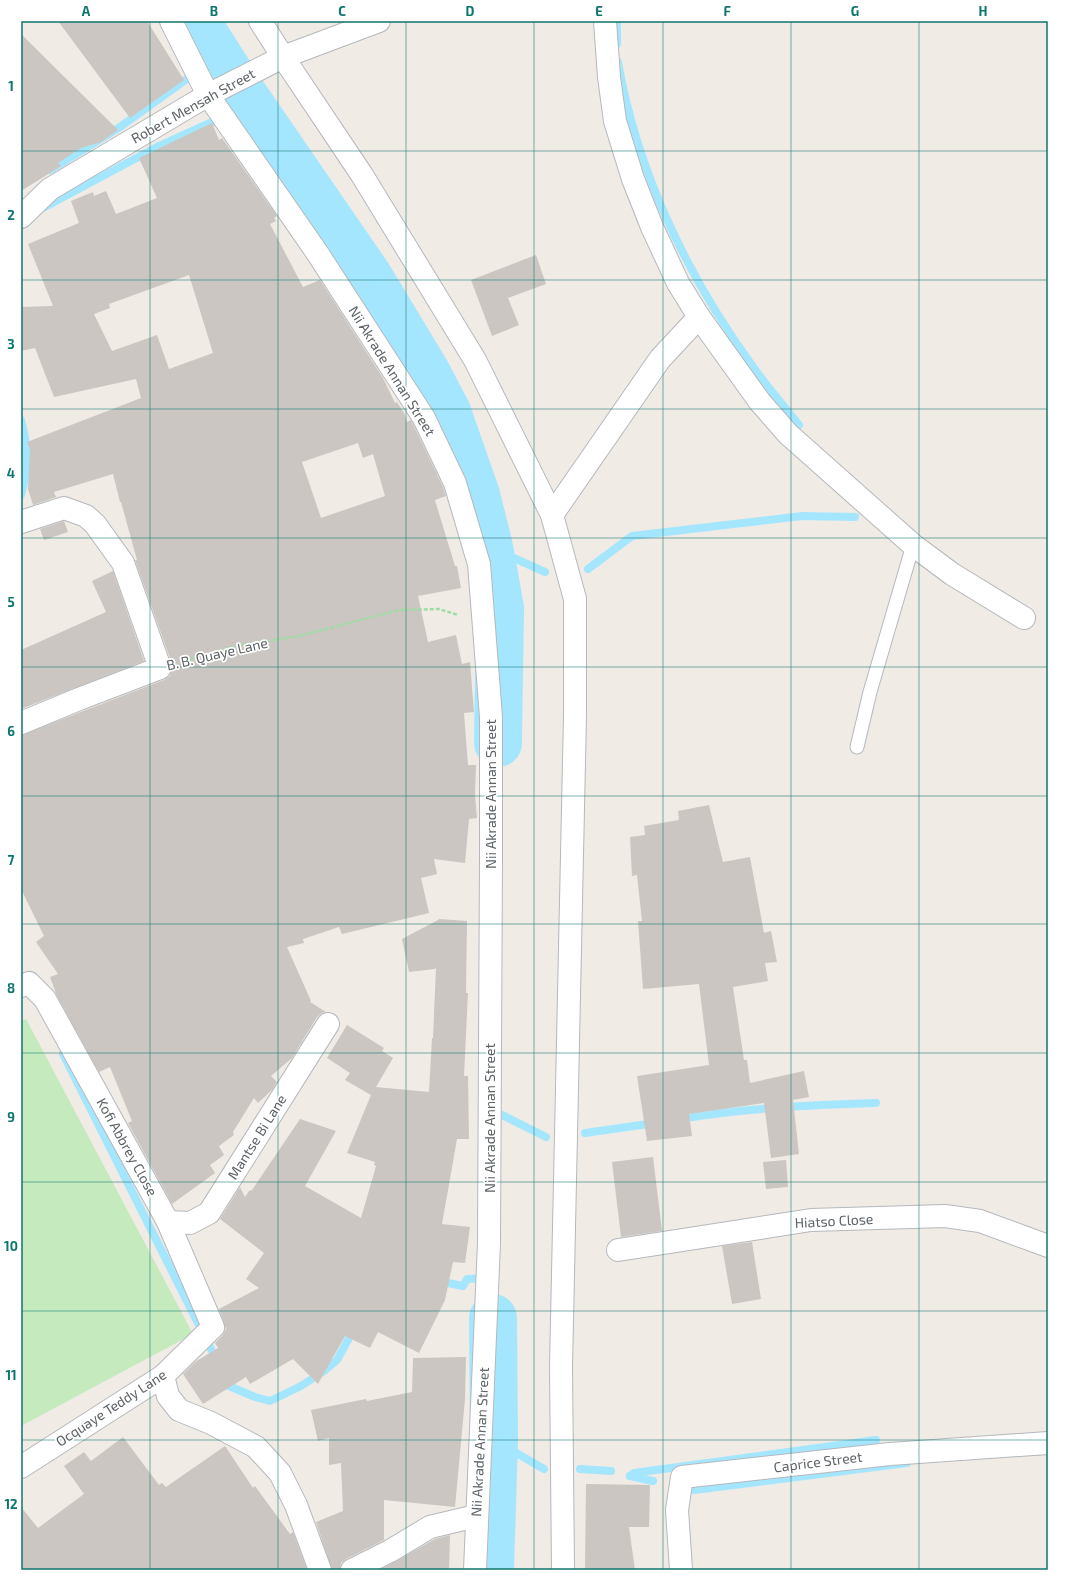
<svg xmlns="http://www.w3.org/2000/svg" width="1069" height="1591" font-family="'Exo 2',sans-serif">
	<rect width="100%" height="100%" fill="#f0ebe4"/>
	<path fill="#c5eabe" d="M26,1019l167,315 -172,92v-405z"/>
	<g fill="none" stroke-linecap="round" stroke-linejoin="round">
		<g stroke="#a5e6ff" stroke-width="8">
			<path d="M195,21l1,35"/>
			<path d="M617,21v23"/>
			<path d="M618,62c19,110 70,216 136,306 14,20 30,38 45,57"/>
			<path d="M50,170l70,-43 75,-54"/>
			<path d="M41,209l116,-62 75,-34 4,-29"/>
			<path d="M21,420c7,24 7,51 0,75"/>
			<path d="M489,547l56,25"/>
			<path d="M588,569l44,-33 170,-20 53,1"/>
			<path d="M63,1054l154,307"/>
			<path d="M492,1110l54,27"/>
			<path d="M680,1119c65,-11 130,-14 196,-16"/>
			<path d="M585,1133l70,-10"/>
			<path d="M438,1281l25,5 4,-7 19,-1"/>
			<path d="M225,1378l4,8 26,11 15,4 31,-15 23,-15 13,-11 17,-31"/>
			<path d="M494,1440l50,29"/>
			<path d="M580,1469l31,2"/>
			<path d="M630,1476l4,-3 242,-33"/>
			<path d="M630,1476l23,5"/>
			<path d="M694,1490l213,-27"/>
		</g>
		<g stroke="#a5e6ff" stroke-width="48">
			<path d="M196,21l40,63 132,192 58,96 21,40 29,83 13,52 11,61 -2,135"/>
			<path d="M490,1570l4,-130 -1,-122"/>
		</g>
	</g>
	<g fill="#cbc6c1" fill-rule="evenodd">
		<path d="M58,21h89l37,59 -54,38z"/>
		<path d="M21,34l97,96 -17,12 -20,6 -23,15 3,3 -40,25z"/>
		<path d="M212,123l7,17 3,-2 55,78 -3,2 2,3 -6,3 33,63 17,-7 63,98 12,25 2,-1 7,11 3,9 4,-2 2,4 30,63 3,9 -11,4 20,66h2l4,22 -43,8 10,46 28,-7 6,29 8,-2 4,50 -10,1 4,52h8l-1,30 2,23 -8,1 -4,44 -31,-4 3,15 -16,4 8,35 -87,21 -3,-7 -36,12 1,4 -17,4 24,54 -1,1 16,10 -4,1 -5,4 -25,41 -21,18 6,6 -5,8 -14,13 -4,-5 -21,34 1,3 -15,11 5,9 -14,10 5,8 -43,31 -44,-81 4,-2 -22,-54 -11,5 -42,-76 -7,-19 8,-3 -22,-32 8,-6 -23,-47v-154l143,-55 6,-4 2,-6v-6l-37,-104h2l-16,-58h-1l-7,-28 -59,18 2,5 -23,8 -5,-16 2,-39 -3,-8 114,-44 -5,-19 -82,18 -19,-49 -14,3v-44l32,-1 -25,-62 51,-21 -8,-22 22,-9 1,4 12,-5 10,23 41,-16 -18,-40zM189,275l24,78 -44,16 -12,-34 -45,16 -18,-37 16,-6 -1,-4zM358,443l5,15 10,-4 12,42 -64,22 -19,-56z"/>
		<path d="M536,255l10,29 -38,14 11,27 -27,11 -21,-56z"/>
		<path d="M64,521l4,11 -24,8 -4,-11z"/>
		<path d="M113,571l31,90 -123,48v-59l85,-38 -14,-31z"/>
		<path d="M709,805l14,57 27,-5 14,76 7,-2 6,31 -12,1 3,18 -35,6 11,73h3l3,23 54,-12 5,26 -16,3 6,54 -28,4 -7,-55 -75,11 3,22 -45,5 -10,-65 72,-11 -10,-81 -56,5 -5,-68h4l-5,-46 -5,1 -2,-39 15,-2 -1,-9 35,-6 -1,-9z"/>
		<path d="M439,919l28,2 -1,72h2l-4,83h4l1,63h-12l-15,85 28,3 -5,36 -12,-1 -8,38 -26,53 -41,-21 -8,16 -25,-12 -27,48 -25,-25 -43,25 -4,-7 -43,27 -20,-30 12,-12 23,-14 -3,-5 7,-7 4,-7 -7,-20 40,-21 -13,-9 18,-26 -44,-34 20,-32 5,10 4,-6 3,-1 48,-71 36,12 -31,55 56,32 15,-52 -2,-1 1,-3 -28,-9 24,-58 -26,-15 5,-7 -23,-15 20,-33 37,23 -2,3 11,7 -17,29 53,5 3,-54h1l3,-71 -1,2 -26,3 -7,-33 36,-19z"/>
		<path d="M653,1157l9,74 -41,6 -9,-75z"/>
		<path d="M786,1160l2,27 -22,2 -3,-27z"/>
		<path d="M752,1242l9,57 -29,5 -10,-58z"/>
		<path d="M466,1357l-1,42 -10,108 -71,-7v40l-38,19 -5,4 -1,7h-8l-16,-48 27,-11 -2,-48 -12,2v-27l-11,3 -7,-31 55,-11 1,2 45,-9 1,-34z"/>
		<path d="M123,1437l36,48 3,-2 4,4 59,-41 28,42 2,-2 35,48 3,-2 14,38h-286v-63l17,21 46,-34 -20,-28 20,-14 7,9z"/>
		<path d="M586,1484l64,1 -1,42h-20l6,43h-50z"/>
		<path d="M450,1535l-1,35h-69l55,-31z"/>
	</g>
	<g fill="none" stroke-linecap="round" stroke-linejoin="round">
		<defs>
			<path id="lane" d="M857,747l13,-55 43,-147"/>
			<g id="street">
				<path d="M171,21l37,74 110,159 106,164 31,65 24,81 12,153v141l-2,385 -14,327"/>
				<path d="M260,21l23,36 79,118 113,185 77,155 23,84v116l-14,652 2,203"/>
				<path d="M605,21l4,56 6,44 18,58 19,48 26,56 21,34 61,85 28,32 125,111 39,29 72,44"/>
				<path d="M21,217l29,-28 158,-94 75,-38 96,-36"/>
				<path d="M552,515l108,-156 39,-42"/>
				<path d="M21,522l43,-14 22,8 9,8 28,39 37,105 -81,31 -58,24"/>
				<path d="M21,986l8,-3 16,16 123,223 45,105 -50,49 -142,91"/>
				<path d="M168,1222l22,1 19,-10 119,-189"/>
				<path d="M618,1250l193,-30 134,-4 35,5 68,25"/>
				<path d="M163,1376l5,20 11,14 32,13 45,24 24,26 16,32 24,65"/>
				<path d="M352,1570l38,-19 40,-24 46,-11"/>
				<path d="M681,1570l-4,-60 5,-33 208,-23 158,-11"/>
			</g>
		</defs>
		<use href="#lane" stroke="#b5b8bc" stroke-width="15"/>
		<use href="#street" stroke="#b5b8bc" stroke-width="24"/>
		<path stroke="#9fdda6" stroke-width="2.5" stroke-dasharray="4 2" stroke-linecap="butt" d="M184,661l52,-15 63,-10 100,-26 40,-1 19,6"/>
		<use href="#lane" stroke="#fff" stroke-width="13"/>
		<use href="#street" stroke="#fff" stroke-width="22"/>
	</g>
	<path fill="none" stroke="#0f766e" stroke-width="1" stroke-opacity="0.55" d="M150,21v1549M278,21v1549M406,21v1549M534,21v1549M663,21v1549M791,21v1549M919,21v1549M21,151h1027M21,280h1027M21,409h1027M21,538h1027M21,667h1027M21,796h1027M21,924h1027M21,1053h1027M21,1182h1027M21,1311h1027M21,1440h1027"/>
	<g text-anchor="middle" stroke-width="3.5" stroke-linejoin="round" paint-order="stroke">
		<g font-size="14" fill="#5c6266" stroke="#fff">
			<text transform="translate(193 106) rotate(-29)" y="5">Robert Mensah Street</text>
			<text transform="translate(392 371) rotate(58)" y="5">Nii Akrade Annan Street</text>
			<text transform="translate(217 654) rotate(-13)" y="5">B. B. Quaye Lane</text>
			<text transform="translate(491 794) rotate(-90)" y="5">Nii Akrade Annan Street</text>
			<text transform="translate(490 1118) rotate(-90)" y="5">Nii Akrade Annan Street</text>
			<text transform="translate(257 1137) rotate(-58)" y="5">Mantse Bi Lane</text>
			<text transform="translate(127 1147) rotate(61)" y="5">Kofi Abbrey Close</text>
			<text transform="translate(834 1221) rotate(-3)" y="5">Hiatso Close</text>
			<text transform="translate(111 1408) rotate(-33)" y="5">Ocquaye Teddy Lane</text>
			<text transform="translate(480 1442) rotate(-87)" y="5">Nii Akrade Annan Street</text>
			<text transform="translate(818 1462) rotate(-7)" y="5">Caprice Street</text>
		</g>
	</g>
	<rect width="1069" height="1591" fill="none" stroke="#ffffff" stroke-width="44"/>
	<rect x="22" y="22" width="1025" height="1547" fill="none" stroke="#0f766e" stroke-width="1.5"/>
	<g font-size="13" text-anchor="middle" font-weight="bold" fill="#0f766e">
		<text x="86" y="16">A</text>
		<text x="214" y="16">B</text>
		<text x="342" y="16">C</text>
		<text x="470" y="16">D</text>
		<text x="599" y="16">E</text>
		<text x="727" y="16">F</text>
		<text x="855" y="16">G</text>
		<text x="983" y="16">H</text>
		<text x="11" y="91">1</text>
		<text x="11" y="220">2</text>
		<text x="11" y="349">3</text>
		<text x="11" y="478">4</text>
		<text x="11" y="607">5</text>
		<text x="11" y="736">6</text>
		<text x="11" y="865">7</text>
		<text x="11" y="993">8</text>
		<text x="11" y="1122">9</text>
		<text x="11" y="1251">10</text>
		<text x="11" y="1380">11</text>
		<text x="11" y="1509">12</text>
	</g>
</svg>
